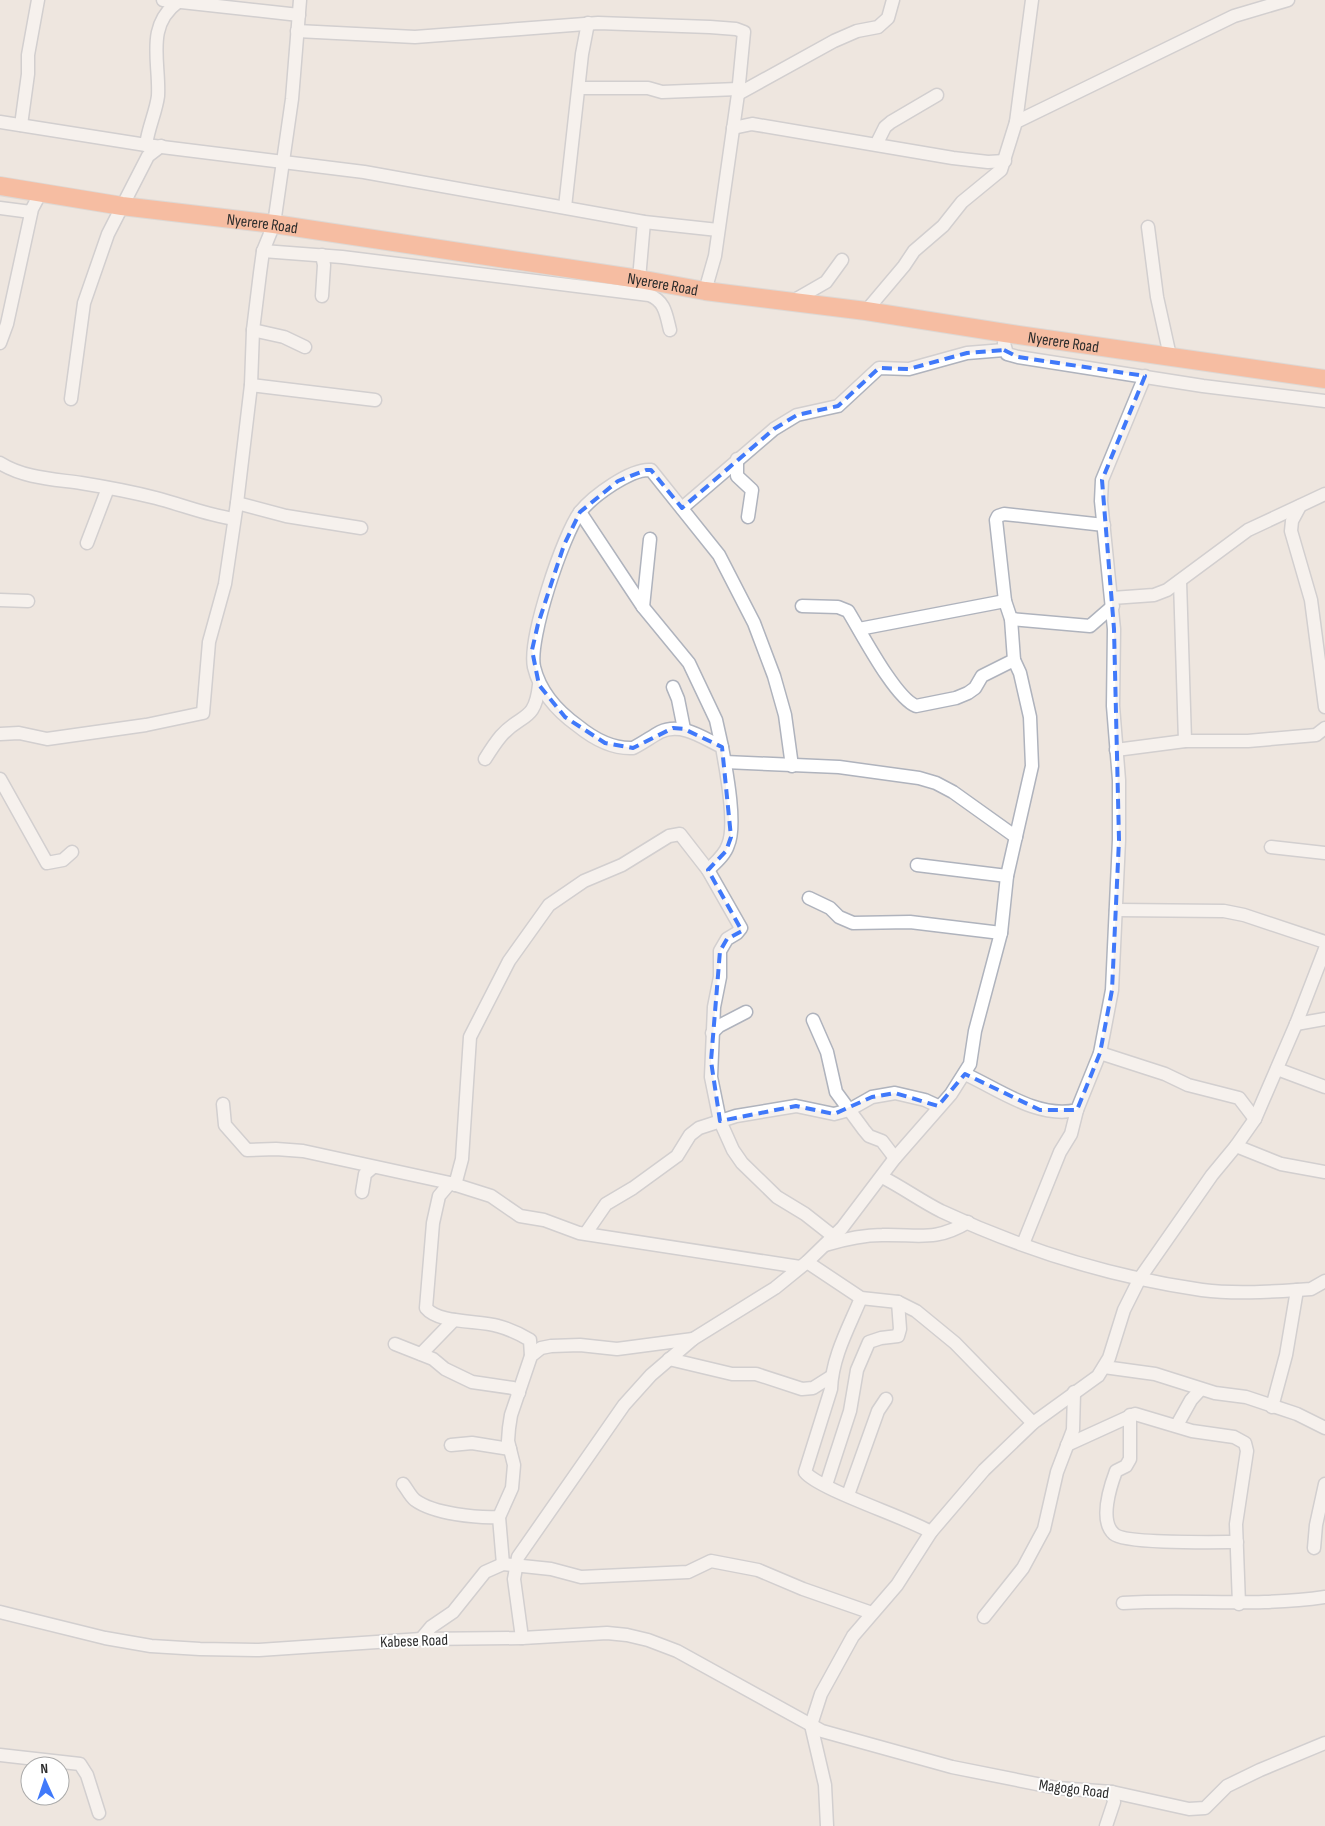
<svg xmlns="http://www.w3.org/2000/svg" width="1325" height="1826" font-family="'Sofia Sans Condensed',sans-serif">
	<rect width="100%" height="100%" fill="#eee6df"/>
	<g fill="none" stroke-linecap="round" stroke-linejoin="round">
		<defs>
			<g id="minor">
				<path d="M163,0l136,15"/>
				<path d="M297,31l118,6 183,-14 112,4 26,2 8,3 -6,62 -23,162 -10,35"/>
				<path d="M579,88h69l14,4 76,-3"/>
				<path d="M738,94l96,-53 23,-10 21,-4 10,-9 5,-18"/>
				<path d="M0,122l146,23 218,27 280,50 74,8"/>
				<path d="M1016,122l16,-122"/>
				<path d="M21,125l7,-51v-19l10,-55"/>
				<path d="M733,128l19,-4 201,34 35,4 17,-1"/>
				<path d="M877,143l8,-16 6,-5 46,-27"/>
				<path d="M146,145c2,-17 10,-33 12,-49 2,-34 -13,-70 20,-94"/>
				<path d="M565,207l17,-153 6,-31"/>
				<path d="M0,208l31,4"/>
				<path d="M1148,227l9,70 13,59"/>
				<path d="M263,251l79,6 307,38c16,6 17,19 21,35"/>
				<path d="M639,279l5,-57"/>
				<path d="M322,296l2,-31 -2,-10"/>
				<path d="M793,301l33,-19 16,-22"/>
				<path d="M866,311l38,-45 10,-15 29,-25 19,-24 39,-32 15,-48 218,-106 54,-16"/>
				<path d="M253,330l31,7 21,10"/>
				<path d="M0,343l7,-19 25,-115 9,-17"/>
				<path d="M1004,343l3,11 11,3 185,29 122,15"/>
				<path d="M251,385l124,15"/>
				<path d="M71,399l13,-96 24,-69 40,-78 13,-10"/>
				<path d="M737,459v17l15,14 -4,27"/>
				<path d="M0,463c24,15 53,16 81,20 25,4 51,9 75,15 27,7 51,17 78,21"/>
				<path d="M237,503l49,13 75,12"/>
				<path d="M1300,506l-8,15 -1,10 20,69 14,107"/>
				<path d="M682,508l92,-79 23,-14 41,-9 41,-38 30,1 58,-16 37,-3"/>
				<path d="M580,512l63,95 46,56 27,57 6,27"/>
				<path d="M87,543l21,-55"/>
				<path d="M1180,581l5,160"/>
				<path d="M1112,598l42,-3 13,-5 81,-60 77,-36"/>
				<path d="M0,600l28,1"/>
				<path d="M802,606l36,1 10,4c13,21 47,87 68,95l40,-8 12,-5 7,-5 7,-12 32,-16"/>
				<path d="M643,607l7,-68"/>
				<path d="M1011,619l79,7 23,-20"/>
				<path d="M859,629l146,-28"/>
				<path d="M673,687l5,12 6,30"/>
				<path d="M0,734l19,-1 28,6 99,-14 57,-12 6,-71 16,-58 12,-81 14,-118 2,-55 7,-57 3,-22 11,-27 18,-125 8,-99"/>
				<path d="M1116,750l69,-9h63l68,-6 9,-7"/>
				<path d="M485,759c5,-8 10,-16 16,-23 20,-23 34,-13 38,-51"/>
				<path d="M725,762l114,5 80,11 17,5 17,9 63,45"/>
				<path d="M0,779l47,84 16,-3 9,-8"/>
				<path d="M1271,847l54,6"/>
				<path d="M917,865l90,11"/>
				<path d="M708,870c7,-7 17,-15 20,-25 9,-20 -2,-76 -6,-98 -19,-9 -40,-25 -62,-15 -9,5 -17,11 -27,16 -21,1 -39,-9 -55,-22 -21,-15 -38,-34 -44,-59 -6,-28 29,-132 46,-155 13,-16 51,-44 71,-42l68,85 35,68 20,53 11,39 7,51"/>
				<path d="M809,898l21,10 9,9 14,6 57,-1 91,11"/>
				<path d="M1116,910l108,1 20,4 81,27"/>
				<path d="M813,1020l14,32 9,40 28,38 5,6 13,5 13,17"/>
				<path d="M1296,1024l29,-5"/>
				<path d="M712,1033l7,-7 27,-14"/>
				<path d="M1100,1053l65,21 23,11 51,13 16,21"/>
				<path d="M1277,1069l48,18"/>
				<path d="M965,1074c35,16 73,45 112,36l23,-57 12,-63 7,-150v-60l-6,-74 1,-77 -13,-128 1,-21 43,-104"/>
				<path d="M223,1104l2,21 22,25 29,-1 27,2 147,32 41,13 29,20 24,4 35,13 221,34"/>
				<path d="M1236,1146l45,18 44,8"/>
				<path d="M882,1177c20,10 39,24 59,34 83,39 171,66 261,79 31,4 65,2 95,0l14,-1 14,-8"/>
				<path d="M450,1183l-11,13 -6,27 -7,85c13,16 53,12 72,18 11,3 22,8 32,14l1,16"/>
				<path d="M455,1185l7,-26 8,-122 39,-76 40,-56 35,-24 38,-16 47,-29 11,-2 28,36 33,58 -4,5 -10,6 -7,12v26l-6,30 -3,70 9,44 13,29 9,13 35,34 28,17 28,22"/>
				<path d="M362,1192l3,-18 7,-6"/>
				<path d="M586,1233l20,-29 27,-16 44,-32 13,-21 9,-7 37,-12 60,-10 38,8 15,-4 23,-13 23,-4 30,7 13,6"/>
				<path d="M1023,1244l37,-92 11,-18 6,-24"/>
				<path d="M825,1245c20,-6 37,-10 57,-10 36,-1 53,7 86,-13"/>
				<path d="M807,1262l54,36 37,4 18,9 39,32 78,80"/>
				<path d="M861,1298c-12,29 -29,59 -30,91l-26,83c13,17 100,45 126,60"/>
				<path d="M395,1344l38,15 12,10 27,13 41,6 6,5"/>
				<path d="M421,1354l33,-34"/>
				<path d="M669,1359l63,15h24l46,15 11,-1 19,-12"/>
				<path d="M1104,1367l51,7 60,19 31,4 51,17 28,14"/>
				<path d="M1272,1407l14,-52 11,-65"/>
				<path d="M1130,1415v44l-4,7 -10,5c-6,16 -17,50 -2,63 11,10 104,8 123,8"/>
				<path d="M1177,1425l14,-25 10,-11"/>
				<path d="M451,1445l21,-2 38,6"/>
				<path d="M1067,1445l68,-31 57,17 42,6 11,6 2,8 -11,73 3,80"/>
				<path d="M403,1484c4,5 7,12 12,16 19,14 62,18 84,17"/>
				<path d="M826,1485l24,-74 7,-41 12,-28 12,-4 17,-2 2,-7 -2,-27"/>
				<path d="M848,1495l30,-84 8,-12"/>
				<path d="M1314,1548l2,-23 9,-41"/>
				<path d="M503,1564l-4,-47 13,-29 2,-23 -6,-24 1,-13 2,-13 20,-59 10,-8 10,-2 29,-1 37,4 76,-10"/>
				<path d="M1123,1603c68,-4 135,4 202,-6"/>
				<path d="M0,1612l105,26 46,8 49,3 59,1 162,-11 101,-1 85,-5 20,2 21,5 29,11 145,80 130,36 105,21 55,4 77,17 16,-1 22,-22 33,-16 65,-27"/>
				<path d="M984,1617l39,-49 21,-39 13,-57 16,-42 1,-38"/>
				<path d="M522,1638l-8,-59 4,-22 106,-152 27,-30 42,-36 82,-51 32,-26 35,-34 53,-70 56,-64 19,-30 5,-33 26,-98 6,-57 25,-110 -2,-49 -10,-44 -6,-13 -3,-41 -6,-18 -9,-81 2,-4 6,-2 100,11"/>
				<path d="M421,1639l10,-12 22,-15 32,-40 18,-8 48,5 30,8 107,-5 23,-11 47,9 45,19 69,24"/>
				<path d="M0,1755l80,9 7,11 12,38"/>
				<path d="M827,1826l-2,-41 -14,-60 10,-31 32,-58 44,-51 34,-53 53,-62 49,-47 65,-47 11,-18 15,-48 16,-32 72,-103 24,-29 19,-27 41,-95 29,-75"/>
				<path d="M1106,1826l8,-24 -2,-10"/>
			</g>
			<g id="highway">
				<path id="s1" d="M0,186l122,20 152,18 365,55 66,12 161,20 139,22 320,46"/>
			</g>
		</defs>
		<use href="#minor" stroke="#afb3bd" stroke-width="15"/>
		<use href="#highway" stroke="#c8c8c8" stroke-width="20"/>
		<use href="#minor" stroke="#fff" stroke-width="12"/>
		<use href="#highway" stroke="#ff8d5a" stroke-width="18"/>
	</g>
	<path d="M0 0H1325V1826H0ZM1004,350l14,7 127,19 -43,104 12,149 5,211 -7,150 -12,63 -23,57h-37l-75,-36 -27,32 -43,-13 -23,4 -38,17 -38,-8 -76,15 -9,-60 9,-110 7,-12 15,-8 -34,-61 18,-19 5,-14 -9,-90 -38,-18 -11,-1 -40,20 -28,-5 -40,-26 -26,-32 -7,-35 6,-26 26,-79 16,-33 38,-31 28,-11h5l31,38 92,-79 23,-14 41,-9 41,-38 30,1 58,-16z" fill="#eee6df" fill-opacity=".55" fill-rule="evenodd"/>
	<path fill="none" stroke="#4079fa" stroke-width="4" stroke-dasharray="10 6" stroke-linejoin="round" d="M1004,350l14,7 127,19 -43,104 12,149 5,211 -7,150 -12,63 -23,57h-37l-75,-36 -27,32 -43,-13 -23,4 -38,17 -38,-8 -76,15 -9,-60 9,-110 7,-12 15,-8 -34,-61 18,-19 5,-14 -9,-90 -38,-18 -11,-1 -40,20 -28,-5 -40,-26 -26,-32 -7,-35 6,-26 26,-79 16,-33 38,-31 28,-11h5l31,38 92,-79 23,-14 41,-9 41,-38 30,1 58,-16z"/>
	<g text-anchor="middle" stroke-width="4" stroke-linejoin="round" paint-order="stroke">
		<g font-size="16" fill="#2d2d2d" stroke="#fff">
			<text dy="6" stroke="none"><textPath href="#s1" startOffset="265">Nyerere Road</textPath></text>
			<text dy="6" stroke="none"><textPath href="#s1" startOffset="670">Nyerere Road</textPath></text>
			<text dy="6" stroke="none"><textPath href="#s1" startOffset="1075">Nyerere Road</textPath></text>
			<text transform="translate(414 1640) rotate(-2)" y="6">Kabese Road</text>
			<text transform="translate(1074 1788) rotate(7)" y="6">Magogo Road</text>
		</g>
	</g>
	<g transform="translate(45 1781) rotate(357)"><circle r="24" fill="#ffffff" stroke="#ababab"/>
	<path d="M0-4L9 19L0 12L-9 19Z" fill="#4079fa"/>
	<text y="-8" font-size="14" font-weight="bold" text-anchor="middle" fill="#2d2d2d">N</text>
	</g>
</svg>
